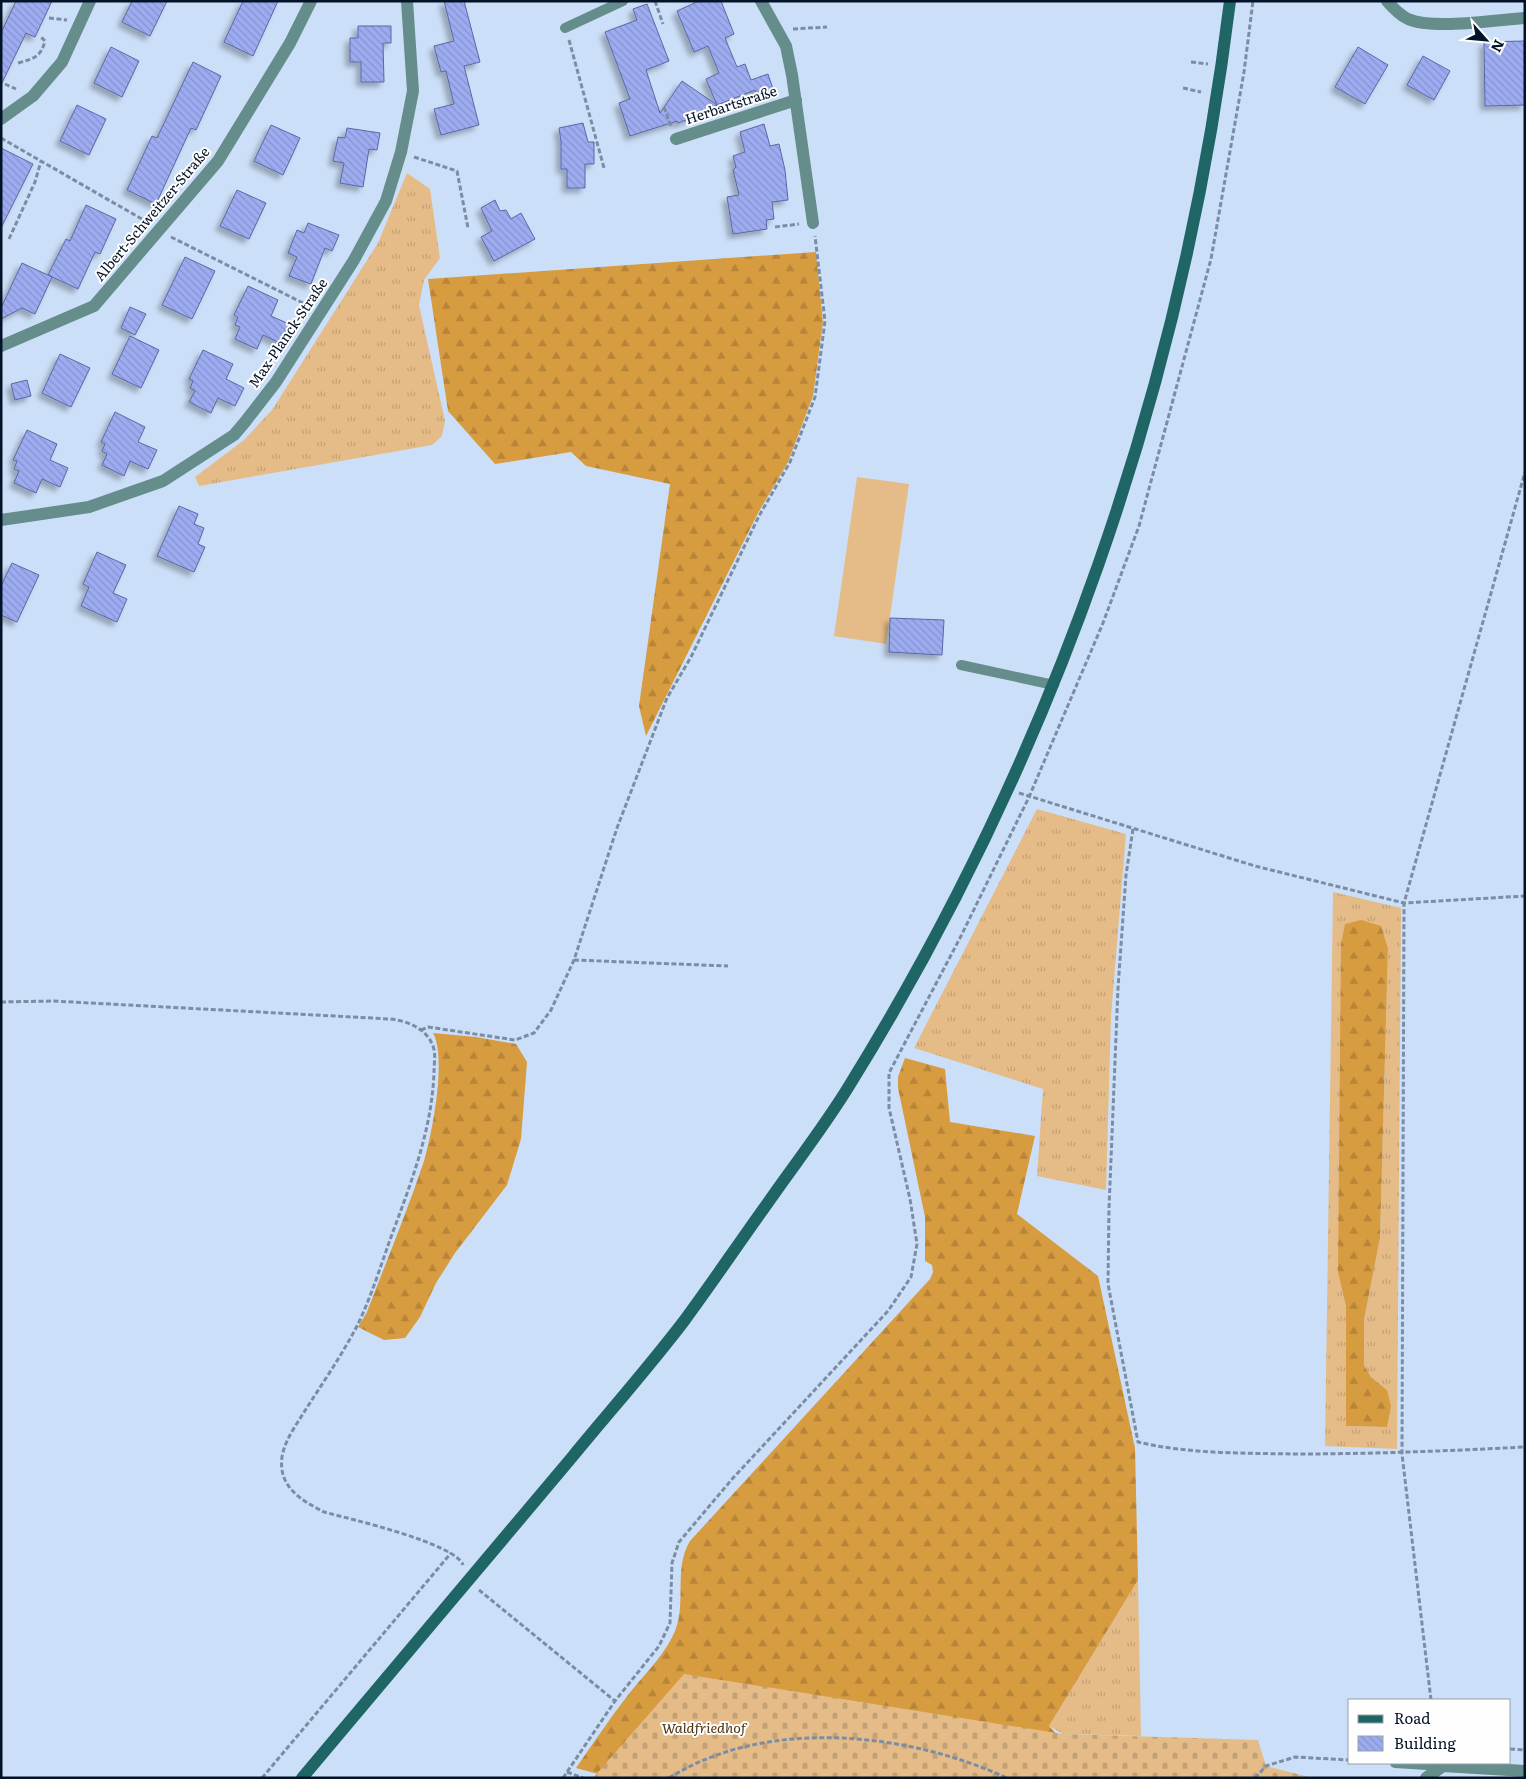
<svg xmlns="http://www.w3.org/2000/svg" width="1526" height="1779" font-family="Literata,serif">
	<defs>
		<pattern id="grass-tufts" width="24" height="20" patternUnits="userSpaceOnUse" patternTransform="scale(1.25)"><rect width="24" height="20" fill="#e5bc87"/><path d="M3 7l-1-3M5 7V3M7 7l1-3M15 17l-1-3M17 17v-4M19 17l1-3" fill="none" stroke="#c3a175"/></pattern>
		<pattern id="forest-firs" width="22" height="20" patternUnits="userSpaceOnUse" patternTransform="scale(1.25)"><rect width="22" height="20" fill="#d79b40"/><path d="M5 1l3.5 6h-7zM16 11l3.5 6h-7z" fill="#b78438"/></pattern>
		<pattern id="cemetery-stones" width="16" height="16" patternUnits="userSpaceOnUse" patternTransform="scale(1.25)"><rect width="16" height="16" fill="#e5bc87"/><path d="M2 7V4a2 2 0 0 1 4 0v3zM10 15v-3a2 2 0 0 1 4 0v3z" fill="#c3a175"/></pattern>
		<pattern id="building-back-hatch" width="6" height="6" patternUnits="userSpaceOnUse" patternTransform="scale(1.25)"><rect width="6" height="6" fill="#9dacf1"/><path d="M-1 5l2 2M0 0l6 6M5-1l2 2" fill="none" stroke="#8693cf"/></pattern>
		<filter id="shadow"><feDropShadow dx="-4.5" dy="4.5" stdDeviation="2.5" flood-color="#0004"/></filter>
	</defs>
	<rect width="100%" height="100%" fill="#ccdff8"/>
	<g fill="url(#grass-tufts)" fill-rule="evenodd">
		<path d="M407,173l23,16 10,69 -16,22 -5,25 26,116 -3,15 -10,9 -233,41 -4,-9 49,-37 28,-30 106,-167z"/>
		<path d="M1037,809l89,25 -15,182 -5,174 -69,-14 6,-87 -129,-41z"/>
		<path d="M1333,892l68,16 -4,541 -72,-3zM1381,926l7,22 -8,290 -16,82v45l7,12 16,13v37l-41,-1v-120l-8,-33z"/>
		<path d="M1138,1580l3,156 -78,-2 -14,-8z"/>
	</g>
	<g fill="url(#forest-firs)">
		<path d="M816,252l7,70 -10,74 -25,66 -30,51 -112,223 -7,-30 31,-222 -84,-18 -15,-14 -76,12 -47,-53 -20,-132z"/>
		<path d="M1361,920l20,6 7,22 -8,290 -16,82v45l7,12 16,13 4,16 -4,21 -41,-1v-120l-8,-33 3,-329 4,-20z"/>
		<path d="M433,1033l43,4 40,7 11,18 -6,77 -14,46 -52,68 -19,30 -16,34 -15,21 -21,2 -26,-13 9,-15c19,-50 40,-100 57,-151 8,-27 23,-103 9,-128z"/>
		<path d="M905,1058l40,11 5,53 85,14 -18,78 81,62 37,172 3,132 -89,146 28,31 -464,21 -37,-10c16,-23 32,-47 49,-69 17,-23 39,-42 50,-68 12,-29 -2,-62 15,-90l240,-262 3,-7 -1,-7 -7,-4v-44l-27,-129v-11z"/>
	</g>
	<path fill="url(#cemetery-stones)" d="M684,1674l379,60 195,6 8,26 47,12h-720z"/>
	<path fill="#e5bc87" d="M857,477l52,7 -23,160 -52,-8z"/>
	<g fill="url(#building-back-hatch)" stroke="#5a66a5" filter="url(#shadow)">
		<path d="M16,1h36l-17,36 -9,-4 -25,52v-52z"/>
		<path d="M132,1h35l-17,35 -28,-14z"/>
		<path d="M243,1h35l-25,55 -29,-14z"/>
		<path d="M444,1h20l16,61 -16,4 15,59 -38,10 -7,-26 20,-5 -8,-33 -5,1 -7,-26 20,-5z"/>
		<path d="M699,1h22l13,33 -9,4 12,29 8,-3 6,16 17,-6 6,18 -15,6 -4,-8 -38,15 -11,-26 13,-6 -11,-27 -14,6 -17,-41z"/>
		<path d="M647,4l22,57 -23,9 14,43 22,-32 35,24 -14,6 1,2 -26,10 -1,-2 -47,15 -11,-33 11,-4 -25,-67 32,-12 -4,-11z"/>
		<path d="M358,26h33v17h-8l1,39h-23v-20h-11v-24h8z"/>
		<path d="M1524,41l1,64 -40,1 -1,-64z"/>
		<path d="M111,47l28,14 -17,36 -28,-14z"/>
		<path d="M1358,47l30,18 -23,39 -30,-17z"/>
		<path d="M1423,56l27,15 -16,29 -27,-15z"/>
		<path d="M193,62l28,14 -25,54 -5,-2 -35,76 -29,-14 25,-54 5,2z"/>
		<path d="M77,105l29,14 -17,36 -29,-14z"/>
		<path d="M583,123l5,19h6v22h-9v24h-18v-19h-6v-28l-2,-13z"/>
		<path d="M764,124l6,22 9,-2 6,26 3,30 -16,2 2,17 -8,1 1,9 -34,5 -6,-37 12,-2 -6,-25 3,-3 -3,-11 12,-4 -5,-20z"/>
		<path d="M271,125l29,13 -17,37 -29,-14z"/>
		<path d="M347,128l33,5 -3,17 -8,-1 -6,38 -23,-4 4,-20 -11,-2 5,-24 7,1z"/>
		<path d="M1,148l32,16 -32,64z"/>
		<path d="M237,190l29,13 -17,36 -29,-13z"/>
		<path d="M495,200l5,11 6,-1 5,9 10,-6 14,26 -41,22 -13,-24 11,-6 -11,-23z"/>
		<path d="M86,205l30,14 -16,35 -5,-2 -17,37 -30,-14 18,-36 4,2z"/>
		<path d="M308,223l31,12 -7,16 -7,-3 -14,36 -22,-8 8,-19 -9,-4 9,-23 7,3z"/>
		<path d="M185,257l30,14 -23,48 -30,-14z"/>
		<path d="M22,263l30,14 -17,37 -13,-6 -21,11v-11z"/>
		<path d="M248,286l30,14 -7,16 18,8 -9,19 -17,-8 -6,14 -22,-10 5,-12 -5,-2 3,-8 -4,-2z"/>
		<path d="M130,307l16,7 -11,21 -14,-7z"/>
		<path d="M130,336l29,14 -18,38 -29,-14z"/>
		<path d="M203,350l30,14 -7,15 18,9 -9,18 -17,-8 -7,15 -22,-11 6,-11 -5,-3 3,-7 -4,-2z"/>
		<path d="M60,354l30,14 -19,39 -29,-14z"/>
		<path d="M27,380l4,16 -16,4 -4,-16z"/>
		<path d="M115,412l30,15 -7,15 19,8 -9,19 -18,-8 -6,15 -22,-11 5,-11 -5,-3 3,-7 -4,-2z"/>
		<path d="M27,430l30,14 -7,16 18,8 -8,19 -18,-8 -6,14 -22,-10 5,-12 -5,-2 3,-8 -4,-1z"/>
		<path d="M179,506l19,8 -4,10 10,4 -6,16 7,3 -11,25 -37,-16z"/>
		<path d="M97,552l29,13 -13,28 14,6 -10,23 -36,-16 8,-19 -6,-3z"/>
		<path d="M12,563l27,12 -22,47 -16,-7v-29z"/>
		<path d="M890,618l54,2 -2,35 -53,-3z"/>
	</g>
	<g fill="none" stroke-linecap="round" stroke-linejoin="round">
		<g stroke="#7b8da5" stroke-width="3" stroke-dasharray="5 2.5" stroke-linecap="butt">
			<path d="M655,1l8,23"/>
			<path d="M49,18l18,2"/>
			<path d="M793,29l34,-2"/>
			<path d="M569,40l35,128"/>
			<path d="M1191,62l17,2"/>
			<path d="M18,63c15,-4 23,-6 27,-22l-4,-4"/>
			<path d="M5,84l11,5"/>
			<path d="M1183,88l18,4"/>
			<path d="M664,107l7,19"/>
			<path d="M1,138l146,84"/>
			<path d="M414,157l43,14 11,57"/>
			<path d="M775,227l24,-3"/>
			<path d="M171,237l138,69"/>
			<path d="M9,239l26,-57 6,-21"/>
			<path d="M1019,793l236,73 149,37 121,-7"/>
			<path d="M1133,829l-7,46 -8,113 -9,220 -1,76 30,158c50,12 104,11 155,12 78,0 154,-3 232,-7"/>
			<path d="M574,960l154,6"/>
			<path d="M1,1002l52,-1 337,18c18,2 36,9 43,27 3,8 1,18 1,26 -2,58 -23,111 -43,165 -10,28 -19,57 -32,85 -15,30 -35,59 -53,87 -9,15 -21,30 -24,48 -4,30 19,43 42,55 26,7 131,31 139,53"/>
			<path d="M421,1030l7,-3 87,13 19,-7 17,-23 23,-50 43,-132 50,-130 24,-41 68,-141 31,-54 25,-65 10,-76 -10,-85"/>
			<path d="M479,1590l136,111"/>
			<path d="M1431,1700l-29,-246 2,-551 121,-431"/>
			<path d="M1510,1749l15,1"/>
			<path d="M567,1772l16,6"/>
			<path d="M262,1778l189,-225"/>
			<path d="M563,1778l52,-77 44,-55 11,-23 2,-60 7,-21 54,-64 155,-167 23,-34 6,-33 -7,-45 -21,-91v-35l71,-135 69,-141 74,-174 36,-97 72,-267 33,-187 9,-71"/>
			<path d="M669,1778c97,-61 238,-46 338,0"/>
			<path d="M1255,1778l11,-12 29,-9 55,3"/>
		</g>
		<g stroke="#648d8c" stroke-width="10">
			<path d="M565,28l58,-27"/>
			<path d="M961,665l93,20"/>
			<path d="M1395,1763l48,3"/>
		</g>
		<g stroke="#648d8c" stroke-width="12">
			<path d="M761,1l25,45 6,29 21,148"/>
			<path d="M1387,1c6,7 13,14 21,18 25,11 88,1 117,-1"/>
			<path d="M1,119l32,-23 29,-34 28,-61"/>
			<path d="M676,139l120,-39"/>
			<path d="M1,346l93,-40 124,-145 72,-118 21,-42"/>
			<path d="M1,520l88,-13 74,-26 71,-46 11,-13 31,-40 78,-122 32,-59 15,-49 12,-61 -6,-90"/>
			<path d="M1426,1778l17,-12 82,5"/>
		</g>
		<path stroke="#1f6565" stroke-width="12" d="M302,1778c90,-108 181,-214 271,-322 37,-45 76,-89 111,-135 28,-38 55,-78 83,-117 27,-39 57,-77 82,-118 204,-329 334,-700 381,-1085"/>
	</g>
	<g text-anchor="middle" stroke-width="4" stroke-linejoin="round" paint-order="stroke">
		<g font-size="14" fill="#021227" stroke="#fefefe">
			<text transform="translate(731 105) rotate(-18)" y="5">Herbartstraße</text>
			<text transform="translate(152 214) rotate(-50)" y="5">Albert-Schweitzer-Straße</text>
			<text transform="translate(288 333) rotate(-56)" y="5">Max-Planck-Straße</text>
		</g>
		<g font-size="14" font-style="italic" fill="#4a310a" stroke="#fefefe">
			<text x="704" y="1733">Waldfriedhof</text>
		</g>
	</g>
	<rect width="1526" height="1779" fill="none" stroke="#021227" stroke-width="5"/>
	<rect x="1348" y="1699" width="162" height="65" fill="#fefefe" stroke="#99a0a8"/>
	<rect x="1358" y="1715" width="25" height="8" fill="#1f6565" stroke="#99a0a8"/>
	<text x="1394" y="1724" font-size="15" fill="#021227">Road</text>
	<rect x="1358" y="1736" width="25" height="15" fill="url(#building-back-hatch)" stroke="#99a0a8"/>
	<text x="1394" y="1749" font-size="15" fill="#021227">Building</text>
	<g transform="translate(1486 40) rotate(117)" stroke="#fefefe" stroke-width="4" paint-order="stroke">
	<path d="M0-4L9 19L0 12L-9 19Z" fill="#021227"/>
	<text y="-8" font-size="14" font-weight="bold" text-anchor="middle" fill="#021227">N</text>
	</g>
</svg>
